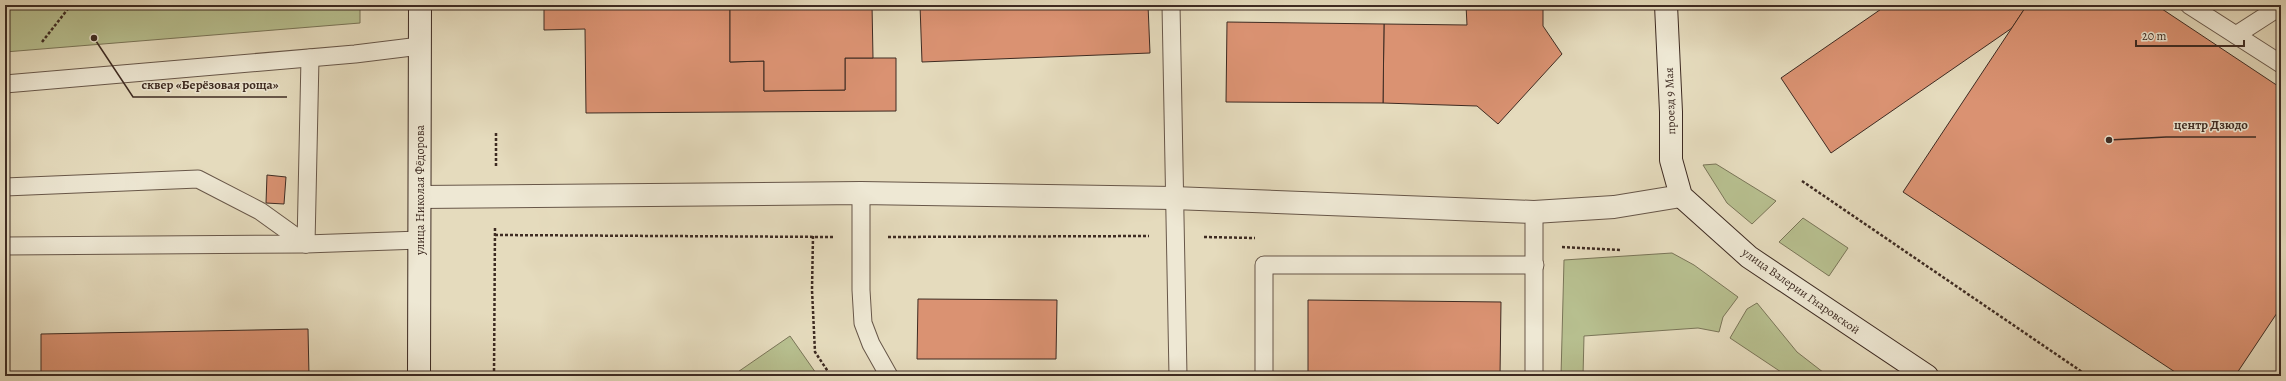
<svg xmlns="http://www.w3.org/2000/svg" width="2286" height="381" font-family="Alegreya,serif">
	<rect width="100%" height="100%" fill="#e5dbbd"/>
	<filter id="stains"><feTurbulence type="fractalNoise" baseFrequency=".005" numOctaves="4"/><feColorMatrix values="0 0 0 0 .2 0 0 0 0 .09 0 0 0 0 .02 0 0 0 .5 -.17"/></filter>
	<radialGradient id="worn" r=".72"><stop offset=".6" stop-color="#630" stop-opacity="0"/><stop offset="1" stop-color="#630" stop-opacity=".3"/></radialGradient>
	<g fill="#b7bf8f" stroke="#7a7558">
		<path d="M5,5h355v18l-355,29z"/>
		<path d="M1716,164l60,37 -24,23 -25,-21 -24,-38z"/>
		<path d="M1803,218l45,30 -19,28 -50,-34z"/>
		<path d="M1672,253l22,12 44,32 -15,20 -4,15 -21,-4 -114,8 -1,40h-22l3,-116z"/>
		<path d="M1757,303l40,49 31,24h-41l-57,-38 17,-29z"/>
		<path d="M790,336l28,40h-86z"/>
	</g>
	<g fill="#da9272" stroke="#3e2b22">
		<path d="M544,5h186v57l34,-1v30l81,-1v-32h51v53l-310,2 -1,-84 -41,1z"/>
		<path d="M730,5h142l1,53h-28v32l-81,1v-30l-34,1z"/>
		<path d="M920,5h228l2,48 -228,9z"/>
		<path d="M1466,5h77v21l19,28 -64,70 -21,-18 -94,-3 1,-79 83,1z"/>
		<path d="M1887,5h140l-15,23 -181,125 -50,-75z"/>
		<path d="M2027,5h129l125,83v219l-46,69h-54l-278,-184z"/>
		<path d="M1227,22l157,2 -1,79 -157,-1z"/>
		<path d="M267,175l19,2 -2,27 -18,-1z"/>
		<path d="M918,299l139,1 -1,59h-139z"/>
		<path d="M1308,300l193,2 -1,74h-192z"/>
		<path d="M308,329l1,47h-268v-42z"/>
	</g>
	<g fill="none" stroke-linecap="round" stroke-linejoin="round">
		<defs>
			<g id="lane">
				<path d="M1171,5l7,371"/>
				<path d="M2189,5l92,59"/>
				<path d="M2236,35l45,-29"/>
				<path d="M5,84l350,-30 65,-8"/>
				<path d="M5,187l193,-8 62,32 46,33"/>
				<path d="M861,193v97l2,33 8,21 18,32"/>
				<path d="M306,244l4,-186"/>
				<path d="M5,246l301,-2 114,-4"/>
				<path d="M1264,376v-111h271"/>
				<path d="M1534,376v-164"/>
			</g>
			<path id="street" d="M420,197l441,-4 312,5 361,14 80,-5 67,-11"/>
			<g id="secondary">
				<path d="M1666,5l5,107v48l10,36 68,61 178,119"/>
				<path d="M419,376l1,-371"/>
			</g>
		</defs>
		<use href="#lane" stroke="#685749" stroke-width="19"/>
		<use href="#street" stroke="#685749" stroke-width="24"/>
		<use href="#secondary" stroke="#3e2b22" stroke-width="24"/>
		<g stroke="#3e2b22" stroke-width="2.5" stroke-dasharray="3 2" stroke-linecap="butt">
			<path d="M42,42l29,-37"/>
			<path d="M496,166v-34"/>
			<path d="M1802,181l286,195"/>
			<path d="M495,235l338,2"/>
			<path d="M813,236l-1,54 3,62 16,24"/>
			<path d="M888,237l261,-1"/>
			<path d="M1204,237l51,1"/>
			<path d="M1562,247l58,3"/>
			<path d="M494,376l1,-149"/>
		</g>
		<use href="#lane" stroke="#eee8d4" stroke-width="17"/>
		<use href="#street" stroke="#eee8d4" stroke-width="22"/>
		<use href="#secondary" stroke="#eee8d4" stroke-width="22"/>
	</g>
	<g text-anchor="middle" stroke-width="3" stroke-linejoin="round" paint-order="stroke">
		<g font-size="12" fill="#3e2b22" stroke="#eee8d4">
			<text transform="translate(1670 101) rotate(-92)" y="4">проезд 9 Мая</text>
			<text transform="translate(420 190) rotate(-90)" y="4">улица Николая Фёдорова</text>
			<text transform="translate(1801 291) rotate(35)" y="4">улица Валерии Гнаровской</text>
		</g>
	</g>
	<path fill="none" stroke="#3e2b22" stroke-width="1.5" d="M94 38L133 97H287M2109 140L2166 137H2256"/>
	<g fill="#3e2b22" stroke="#eee8d4" stroke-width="1.5">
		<circle cx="94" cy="38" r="4"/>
		<circle cx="2109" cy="140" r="4"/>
	</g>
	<g font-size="13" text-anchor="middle" font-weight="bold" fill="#3e2b22" stroke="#eee8d4" stroke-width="3" stroke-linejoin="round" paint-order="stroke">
		<text x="210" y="89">сквер «Берёзовая роща»</text>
		<text x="2211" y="129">центр Дзюдо</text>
	</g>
	<rect width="2286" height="381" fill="none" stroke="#e5dbbd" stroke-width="20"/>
	<rect x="6" y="6" width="2274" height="369" fill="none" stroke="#3e2b22" stroke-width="2"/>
	<rect x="10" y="10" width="2266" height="361" fill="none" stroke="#3e2b22"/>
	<path d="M2136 40v6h108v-6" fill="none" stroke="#3e2b22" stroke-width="2"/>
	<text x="2142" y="40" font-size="12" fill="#3e2b22" stroke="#eee8d4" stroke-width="3" paint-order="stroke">20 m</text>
	<rect width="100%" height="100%" filter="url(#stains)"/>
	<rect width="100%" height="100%" fill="url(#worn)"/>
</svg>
